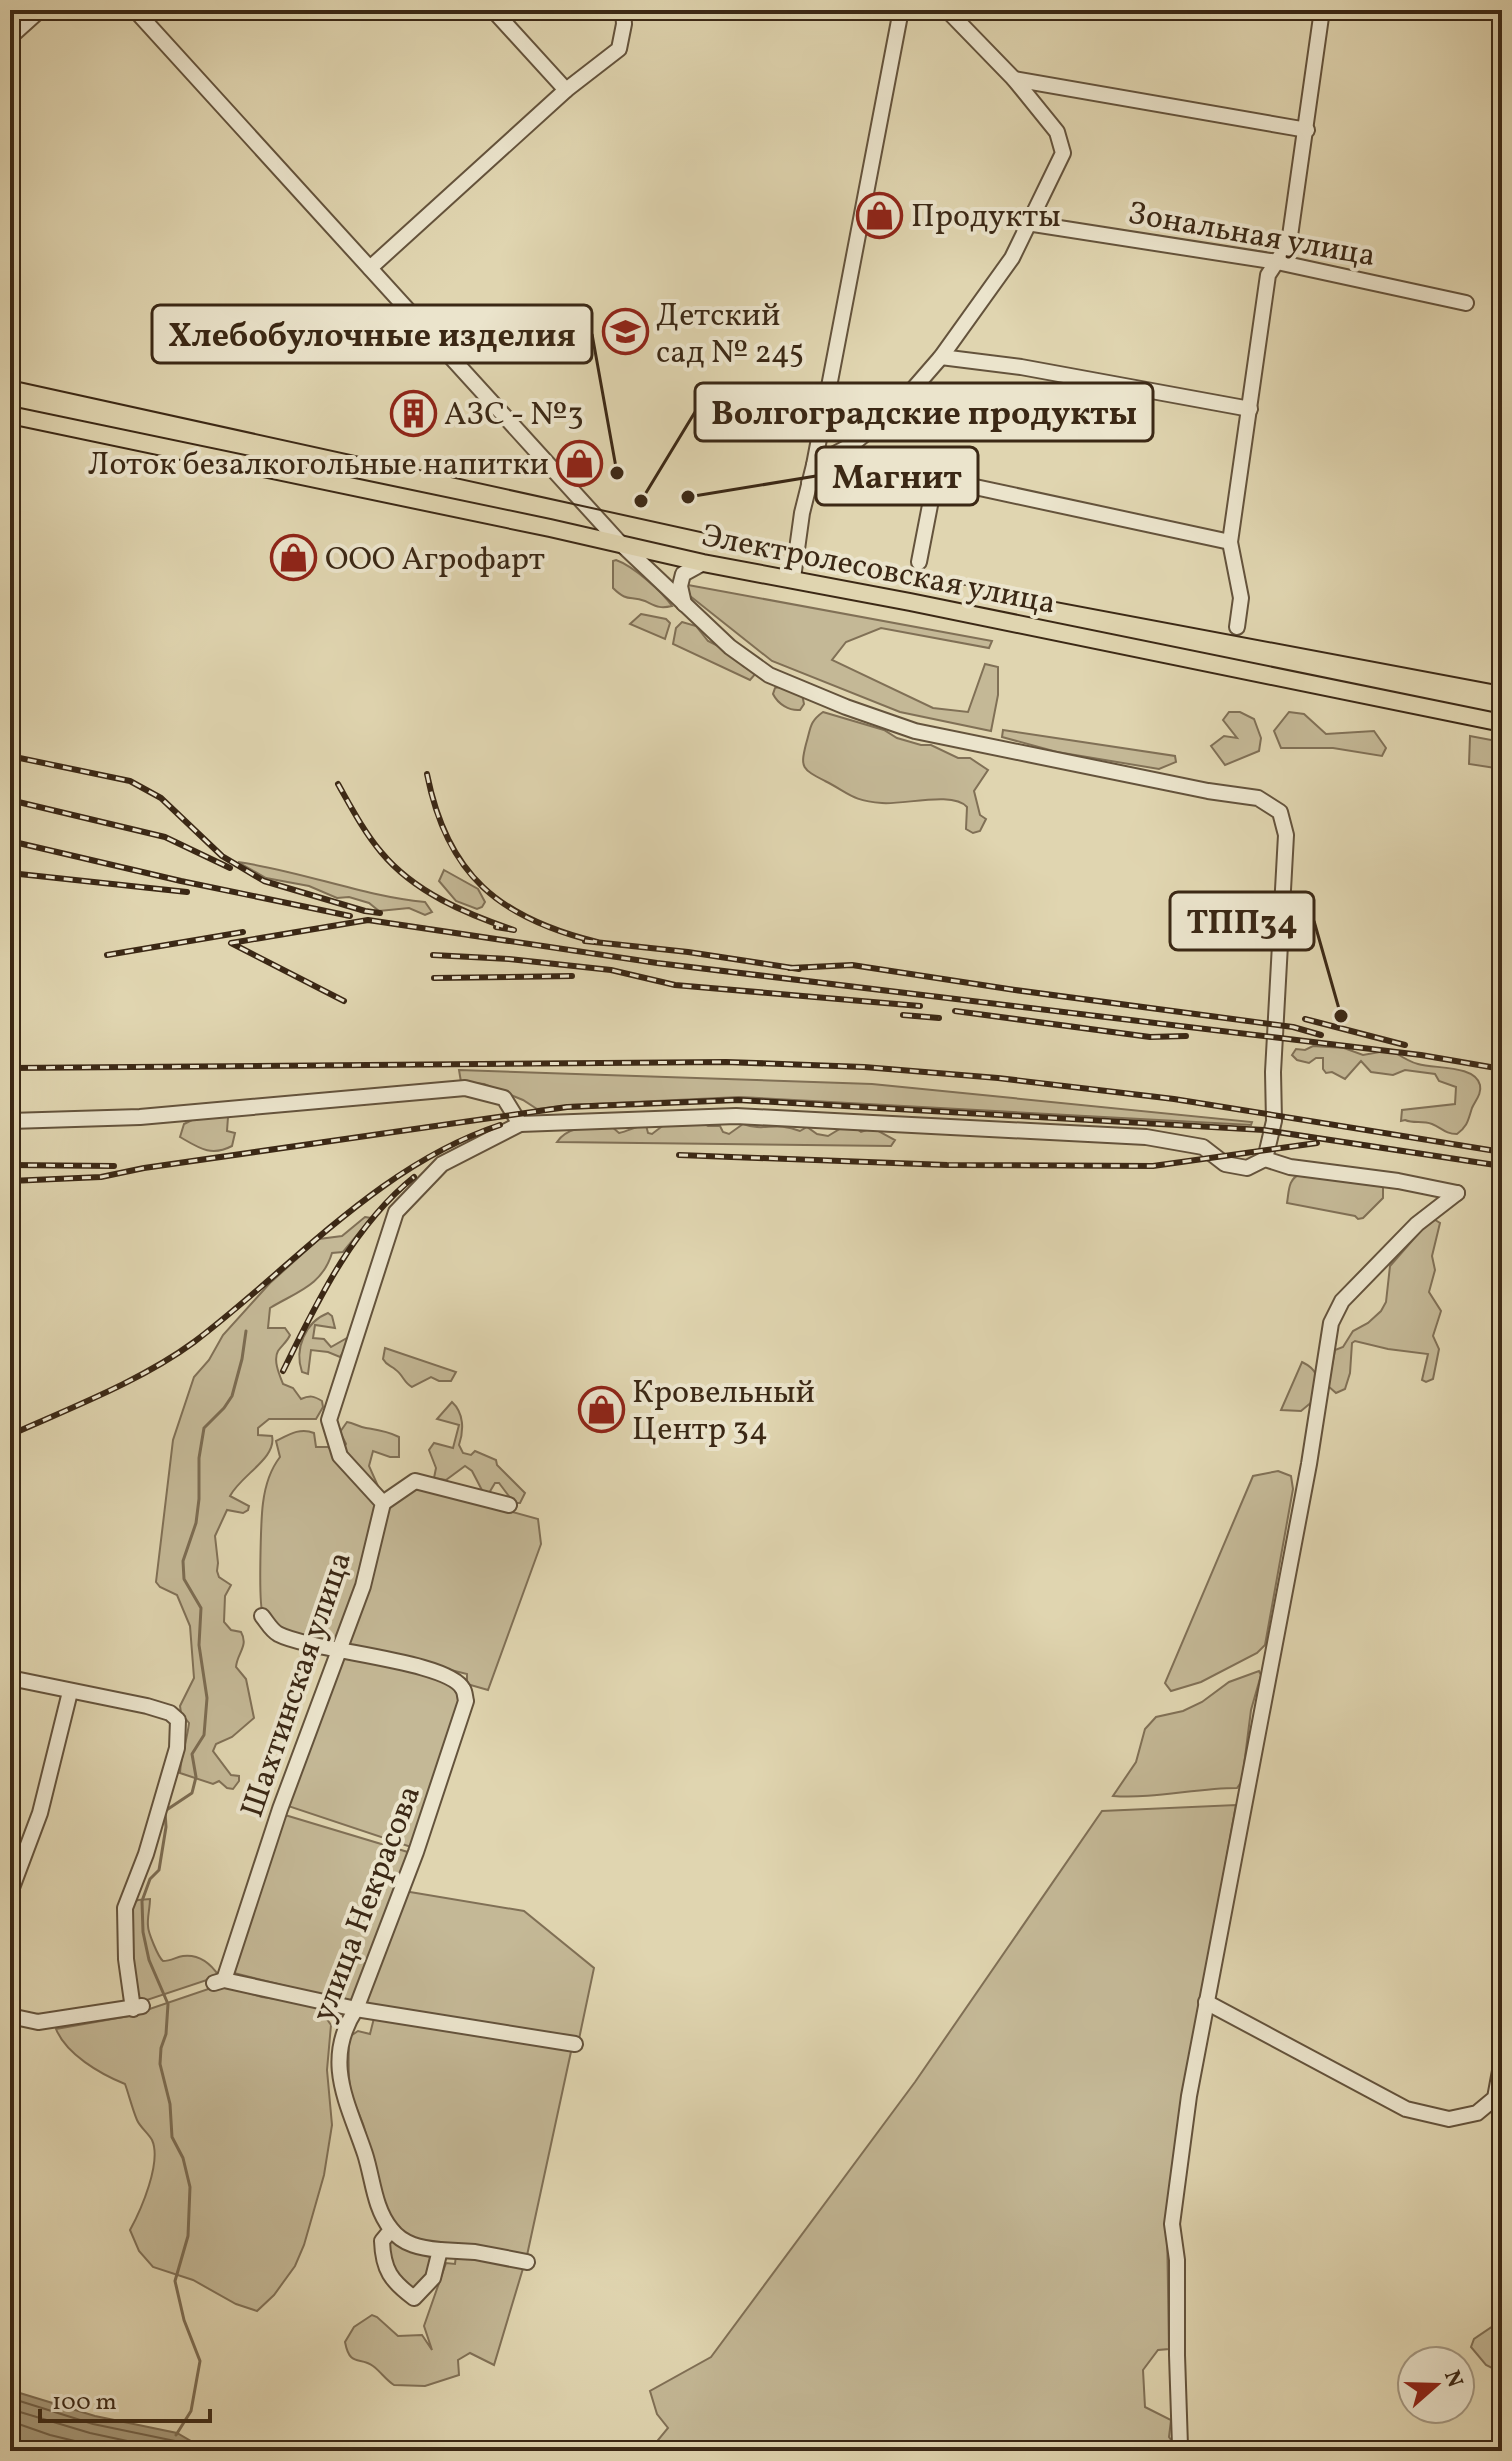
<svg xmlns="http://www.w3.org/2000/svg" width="1512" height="2461" font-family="Vollkorn,serif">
	<rect width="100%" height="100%" fill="#e0d5b0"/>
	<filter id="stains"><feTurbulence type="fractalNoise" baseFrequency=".0025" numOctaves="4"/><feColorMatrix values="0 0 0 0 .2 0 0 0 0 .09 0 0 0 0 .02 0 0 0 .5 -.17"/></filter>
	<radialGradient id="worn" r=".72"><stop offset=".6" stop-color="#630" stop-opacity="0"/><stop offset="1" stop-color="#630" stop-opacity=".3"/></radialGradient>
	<g fill="#c4b896" stroke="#807056" stroke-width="2">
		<path d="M616,560c17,6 46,31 56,46 -13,3 -16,0 -27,-5 -15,-6 -17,2 -32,-13v-27z"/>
		<path d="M688,585l304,56 -3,7 -108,-20 -35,14 -14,18 101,48 35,4 17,-48 13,3v28l-7,36 -91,-19 -128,-51 -87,-69z"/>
		<path d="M641,614l25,5 4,4 -5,16 -35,-15z"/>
		<path d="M682,622l14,4 12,15 22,11 13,14 14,6 -7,8 -77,-36 3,-16z"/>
		<path d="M779,687l23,7 2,10 -4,6c-11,1 -22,-6 -27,-16l2,-6z"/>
		<path d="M823,712l61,18 13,8 24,7h10l27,13h12l18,12 -14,21 6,24 6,4 -6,12 -7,2 -7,-4 1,-22c-14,-16 -63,-2 -85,-4 -30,-2 -33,-10 -57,-22 -23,-12 -25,-13 -19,-37 5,-16 3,-22 17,-32z"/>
		<path d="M1229,712h11l14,7 7,19 -2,13 -34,14 -14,-19 13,-10 13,2 -14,-18z"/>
		<path d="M1289,712l15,2 22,20 48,-3 12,17 -4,8 -49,-8h-52l-7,-17z"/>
		<path d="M1003,730l172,26 1,6 -17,7 -102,-17 -55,-15z"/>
		<path d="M1470,736l32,6v27l-33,-5z"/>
		<path d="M238,862c64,9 124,34 187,40l7,10 -7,3 -16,-7 -30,3 -10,-8 -20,-6 -12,1 -28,-12 -43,-8z"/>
		<path d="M444,870l34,19 7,13 -3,5 -5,2 -21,-8 -17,-20z"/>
		<path d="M1313,1046l31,2 19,7 28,-5c8,5 18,12 27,14 18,5 57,1 62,21 2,9 -5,16 -8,23 -4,12 -4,18 -15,26 -12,0 -15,-6 -25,-10 -10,-4 -18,0 -27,-4l-4,1 1,-11 53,-6 1,-17 -17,-6 -4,-7 -30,-4 -12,5 -22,-3 -10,-11 -16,18 -13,-7 -6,1 -3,-4v-11h-7l-7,5 -12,-3 -5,-5 4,-6 9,1z"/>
		<path d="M459,1070l413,14 380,38 -1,3 -512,-28 -168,8 -34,4 -14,-9 -39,-16 -23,-2z"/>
		<path d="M221,1115l7,2 -1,14 8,2 -3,13c-21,11 -33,2 -52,-9l4,-13 8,-4z"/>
		<path d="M703,1123l5,3h12l3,6 6,2 14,-10c22,8 32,-3 57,7l7,-4 10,7 11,2 15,-9 10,-1 8,6 12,-4 22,12 -4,6 -334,-4c12,-17 34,-15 54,-16l8,7c10,-2 17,-7 27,-8l2,8 4,1 13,-10z"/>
		<path d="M1301,1174l82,12v12l-20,20 -5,1 -3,-3 -68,-13c2,-12 1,-25 14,-29z"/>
		<path d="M365,1217l6,1 -28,34 -11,1c-10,33 -36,39 -62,55l-2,20h17l5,7c-3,7 -8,10 -12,16 -5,9 1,23 5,33l10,4 8,11c9,-4 13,-3 21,2l1,6 -7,12h-47l-11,9v7l14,1c5,22 -31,39 -42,60l19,10 -1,4 -5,3 -16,-3 -12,26 3,27 -1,8 2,6 12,8 -6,11 -1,26 7,8 10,2c8,14 -4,21 -5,35l10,12 8,39 -22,19 -16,7 -3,7 18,24 8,1v5l-6,8 -6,-1 -8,-7 -6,3 -33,-11c1,-18 7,-32 9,-50l-8,-10 -1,-7 14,-28 -4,-52 -13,-31 -17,-8 -4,-5 17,-142 21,-63 15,-17 14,-25 47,-52 49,-44 23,-3z"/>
		<path d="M1432,1218l8,5 -8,33 3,14 -6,22 12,19 -8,25 6,13 -6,30 -7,3 -4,-2 6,-26 -40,-5 -33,-8 -3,2 -2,30 -5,16 -9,4 -8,-7 7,-36 8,-3 10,-16 15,-8 13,-12 5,-9 4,-36z"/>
		<path d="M328,1313l4,3 3,12 -20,-3 -2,13 11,1 7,8 16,-9 3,3 -10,16 -12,-5 -17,-2 -3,24 -6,-2c-8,-23 3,-50 26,-59z"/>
		<path d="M385,1348l71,24 -5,9h-12l-8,-4 -19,10c-8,-4 -9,-12 -16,-17 -6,-5 -9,-4 -13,-11z"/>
		<path d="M1302,1362c21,10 14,20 11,39l-12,10 -20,-1z"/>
		<path d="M452,1402c12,11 12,28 7,43l4,8 8,2 4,-4 21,9 1,5 28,28 -5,10h-6l-15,-20h-4l-6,10 -5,1 -12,-23 -7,-5 -19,14 -12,-2 2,-10 -7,-18 5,-7 19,5 6,-23 -22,-6z"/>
		<path d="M347,1422c7,1 12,5 19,6 12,2 21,3 33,9v20h-9l-17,-6 -4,15 13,29 -19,83 -28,65c-24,-2 -57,-7 -72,-29 -5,-9 -2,-96 0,-111 2,-16 7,-33 17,-46l-4,-16c12,-6 24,-14 38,-8l2,14h12l6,5 8,-2 4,-6 -6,-12z"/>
		<path d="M1278,1471l13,5 2,13 -28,156 -8,8 -56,29 -30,9 -6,-8 88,-207z"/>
		<path d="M417,1486l121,33 3,25 -53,146 -21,-6v-10l-120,-30 41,-139z"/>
		<path d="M345,1655l97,24 16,11 2,17 -46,141 -126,-42z"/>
		<path d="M1259,1671l2,4 -10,35 -9,71 -5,7c-41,0 -83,11 -124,8l23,-34 9,-33 11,-12 27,-6 19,-9 27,-20z"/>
		<path d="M1236,1805l-50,280 -19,141 2,123 -11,1 -15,20 2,37 26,13 -2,17 10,14h-520l-1,-11 10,-12 -11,-14 -7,-23 61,-34 204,-275 187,-271z"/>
		<path d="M285,1815l126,38 -57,150 -120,-30z"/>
		<path d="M404,1891l120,20 70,57 -15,71 -214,-35z"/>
		<path d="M150,1899c0,9 -3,19 -2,27 0,6 10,31 15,35 8,0 13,-4 20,-5 16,-2 28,8 36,20l-81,27 -7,-46 -1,-52 8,-5z"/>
		<path d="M220,1985l42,12 55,8 14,20 -4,45 5,55 -8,50 -20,70 -9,21 -21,29 -17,16 -21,-7 -43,-24 -40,-13 -14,-16 -9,-21c11,-20 32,-68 22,-90 -4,-7 -12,-13 -15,-20 -5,-12 -8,-25 -12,-36 -25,-10 -59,-30 -69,-55l73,-13z"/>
		<path d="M374,2018l198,29 -46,213c-29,-5 -97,-10 -120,-26 -32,-22 -32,-73 -42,-107 -4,-12 -10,-23 -13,-35 -4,-17 -2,-37 -2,-55l9,-6 12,3z"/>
		<path d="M392,2235l44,17 -6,25 -17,18 -15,-12 -14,-41z"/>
		<path d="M456,2255l68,10 -30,100 -24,-12 -12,7 1,15 -34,11 -31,-1c-8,-5 -13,-13 -21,-19 -13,-10 -23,2 -28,-24l9,-15 18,-12 5,2 21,19 24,-1 10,15 -8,-24 22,-63 9,1z"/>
		<path d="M1502,2320v53l-16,-8 -15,-18 3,-8z"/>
	</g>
	<path fill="#a89a7b" stroke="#7c6c52" stroke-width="2" d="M10,2390l85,26 82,17 31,18h-198z"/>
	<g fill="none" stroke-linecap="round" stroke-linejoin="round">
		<g stroke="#726148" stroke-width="2">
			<path d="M10,2398l83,26 82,17 20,10"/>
			<path d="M10,2409l80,24 84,18"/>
			<path d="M10,2421l40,14 66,16"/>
		</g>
		<path stroke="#7c6c52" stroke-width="3" d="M176,2435l15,-24 9,-50 -16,-41 -9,-39 13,-45 2,-49 -7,-29 -11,-21 -2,-33 -10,-40 1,-16 5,-14 2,-30 -19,-44 -6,-28 -1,-31 8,-22 9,-9 7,-43 -1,-16 27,-18 4,-16 -4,-23 12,-19 3,-37 -8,-53 2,-37 -17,-29 -1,-18 13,-38 3,-24v-41l5,-30 20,-20 8,-12 10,-37 4,-28"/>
		<defs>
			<g id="minor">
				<path d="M135,10l484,532 111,105 39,28 77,32 69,24 293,60 50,7 22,14 6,23 -13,237 1,49 -9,38"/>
				<path d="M493,10l73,80"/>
				<path d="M10,37l30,-27"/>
				<path d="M1014,79l293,51"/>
				<path d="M1027,223l250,39 189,41"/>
				<path d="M370,268l196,-178 53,-41 5,-25 -1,-14"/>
				<path d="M941,357l80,10 229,42"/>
				<path d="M814,465l36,-19 45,-36 46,-53 71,-99 51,-105 -6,-21 -43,-53 -67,-69"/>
				<path d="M809,483l21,-3 83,17 11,-12 14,-6 292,63"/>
				<path d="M919,562l12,-62 -7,-15"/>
				<path d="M793,578l9,-65 12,-48 87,-455"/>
				<path d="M684,604l-4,-18 3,-12 20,-11"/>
				<path d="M1237,627l4,-29 -11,-56 38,-267 21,-32 33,-233"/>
				<path d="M10,1121l130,-4 325,-29 39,10 16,26"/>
				<path d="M383,1503l32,-22 94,24"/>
				<path d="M262,1616c5,6 9,14 16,18 35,18 170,26 185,55 2,3 2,8 3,12l-50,151 -60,157c-34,52 -8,94 9,145 8,25 9,54 26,75 12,16 30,19 49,21l-7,28 -19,20c-23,-17 -31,-28 -32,-57l9,-11"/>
				<path d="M10,1678l137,28 23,7 8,7 -1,28 -31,106 -21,54 1,51 7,50"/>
				<path d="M10,1893l30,-80 30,-121"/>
				<path d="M224,1980l56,-171 83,-223 20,-83 -43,-47 -11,-36 67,-208 46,-48 78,-40 216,-8 410,21 57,10 22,17 22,4 18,-9 25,8 108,14 59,12"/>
				<path d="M214,1983l10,-3 132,29 219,35"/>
				<path d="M1206,2002l200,107 43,10 28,-6 18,-15 7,-38"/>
				<path d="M10,2016l28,6 104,-16"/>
				<path d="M440,2250l35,2 52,10"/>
				<path d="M1185,2451l-5,-5 -3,-91v-95l-5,-36 17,-128 120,-632 22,-141 11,-22 75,-77 40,-31"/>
			</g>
			<path id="major" d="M10,415l540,113 153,35 207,39 592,121"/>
		</defs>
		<use href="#minor" stroke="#64533c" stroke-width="18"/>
		<use href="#major" stroke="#3b2815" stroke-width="20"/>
		<use href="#minor" stroke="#ebe4cc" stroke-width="14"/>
		<use href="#major" stroke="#e0d5b0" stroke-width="16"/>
		<path stroke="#3b2815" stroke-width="2" d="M10,380l786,173 706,133"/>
		<defs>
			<g id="rail">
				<path d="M10,756l120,25 31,17 61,58 42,25 101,30 15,2"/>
				<path d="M427,774c20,101 72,144 170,168"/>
				<path d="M338,784c13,23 26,48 43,68 33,40 85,62 133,78l-18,-3"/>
				<path d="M10,800l155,37 65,31"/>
				<path d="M10,841l171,40 169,35"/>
				<path d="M10,873l177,19"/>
				<path d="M585,941l103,11 111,17"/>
				<path d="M107,955l136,-23"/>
				<path d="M433,955l76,4 102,11 64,15 245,21"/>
				<path d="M790,968l62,-3 163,25 278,37 28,8"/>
				<path d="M434,978l138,-2"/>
				<path d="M344,1001l-113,-58 137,-23 289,43 764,92 81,14"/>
				<path d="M955,1011l195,26 36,-1"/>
				<path d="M903,1015l36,3"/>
				<path d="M1305,1019l100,26"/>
				<path d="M10,1068l716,-6 138,5 134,11 176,21 328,53"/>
				<path d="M679,1155l268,10 206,1 164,-23"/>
				<path d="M10,1165l104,1"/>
				<path d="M10,1181l91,-4 43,-9 423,-61 171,-7 526,30 238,36"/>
				<path d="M283,1371c34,-69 70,-145 131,-194"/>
				<path d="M10,1435c60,-27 131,-54 184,-93 99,-75 185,-177 306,-217"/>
			</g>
		</defs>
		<use href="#rail" stroke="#3b2815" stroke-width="6"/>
		<use href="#rail" stroke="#ebe4cc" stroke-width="3" stroke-dasharray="9" stroke-linecap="butt"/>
	</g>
	<defs>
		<symbol id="shop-ring" viewBox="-11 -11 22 22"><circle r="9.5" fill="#ebe4cc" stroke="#8f2418" stroke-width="1.5"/><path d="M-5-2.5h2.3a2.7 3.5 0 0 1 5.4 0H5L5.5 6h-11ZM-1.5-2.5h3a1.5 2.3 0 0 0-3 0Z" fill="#8f2418"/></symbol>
		<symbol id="school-ring" viewBox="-11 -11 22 22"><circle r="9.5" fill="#ebe4cc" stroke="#8f2418" stroke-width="1.5"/><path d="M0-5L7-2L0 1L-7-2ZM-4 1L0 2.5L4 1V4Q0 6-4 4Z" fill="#8f2418"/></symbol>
		<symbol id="building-ring" viewBox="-11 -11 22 22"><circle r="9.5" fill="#ebe4cc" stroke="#8f2418" stroke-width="1.5"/><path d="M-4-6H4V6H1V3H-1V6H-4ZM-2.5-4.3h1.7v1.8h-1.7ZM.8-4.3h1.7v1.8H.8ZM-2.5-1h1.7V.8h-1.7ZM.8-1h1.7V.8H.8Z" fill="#8f2418"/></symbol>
	</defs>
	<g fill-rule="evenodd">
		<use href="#shop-ring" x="854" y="190" width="51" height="51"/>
		<use href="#school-ring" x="600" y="306" width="51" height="51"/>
		<use href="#building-ring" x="388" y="388" width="51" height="51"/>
		<use href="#shop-ring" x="554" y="438" width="51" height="51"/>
		<use href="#shop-ring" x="268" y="532" width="51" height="51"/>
		<use href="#shop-ring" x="576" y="1384" width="51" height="51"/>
	</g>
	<g text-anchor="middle" stroke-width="8" stroke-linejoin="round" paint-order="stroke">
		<g font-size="32" fill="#3b2815" stroke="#ebe4cc" text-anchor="start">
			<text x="911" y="226">Продукты</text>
			<text x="656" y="325">Детский<tspan x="656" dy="37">сад № 245</tspan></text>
			<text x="444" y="424">АЗС - №3</text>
			<text x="549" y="474" text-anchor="end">Лоток безалкогольные напитки</text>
			<text x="325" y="569">ООО Агрофарт</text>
			<text x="632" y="1402">Кровельный<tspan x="632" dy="37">Центр 34</tspan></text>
		</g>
		<g font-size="32" fill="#3b2815" stroke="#ebe4cc">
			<text transform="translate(1252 233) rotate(10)" y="11">Зональная улица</text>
			<text transform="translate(879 568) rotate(11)" y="11">Электролесовская улица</text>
			<text transform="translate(295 1684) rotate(-71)" y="11">Шахтинская улица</text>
			<text transform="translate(365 1903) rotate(-69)" y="11">улица Некрасова</text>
		</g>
	</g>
	<path fill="none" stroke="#3b2815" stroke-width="3" d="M617 473L592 334M641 501L695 412M688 497L816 476M1341 1016L1314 921"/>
	<g fill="#3b2815" stroke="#ebe4cc" stroke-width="3">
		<circle cx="617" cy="473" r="8"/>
		<circle cx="641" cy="501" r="8"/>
		<circle cx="688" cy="497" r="8"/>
		<circle cx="1341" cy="1016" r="8"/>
	</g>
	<g fill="#ebe4cc" stroke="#3b2815" stroke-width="3">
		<rect x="152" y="305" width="440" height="58" rx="8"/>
		<rect x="695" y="383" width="458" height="58" rx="8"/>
		<rect x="816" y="447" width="162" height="58" rx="8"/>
		<rect x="1170" y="892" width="144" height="58" rx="8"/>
	</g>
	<g font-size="34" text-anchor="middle" font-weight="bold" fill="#3b2815">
		<text x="372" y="346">Хлебобулочные изделия</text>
		<text x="924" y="424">Волгоградские продукты</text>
		<text x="897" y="488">Магнит</text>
		<text x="1242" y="933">ТПП34</text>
	</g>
	<rect width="1512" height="2461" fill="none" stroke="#e0d5b0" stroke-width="40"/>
	<rect x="12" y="12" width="1488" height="2437" fill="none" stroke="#3b2815" stroke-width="4"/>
	<rect x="20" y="20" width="1472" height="2421" fill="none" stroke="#3b2815" stroke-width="2"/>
	<g transform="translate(1436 2385) rotate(70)"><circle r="38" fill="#ebe4cc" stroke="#a59983" stroke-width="2"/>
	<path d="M0-6L14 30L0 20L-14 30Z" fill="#8f2418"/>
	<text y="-12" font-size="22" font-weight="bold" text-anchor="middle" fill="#3b2815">N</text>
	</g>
	<path d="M40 2409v12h170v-12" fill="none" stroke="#3b2815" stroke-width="4"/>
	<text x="52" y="2409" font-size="24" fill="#3b2815" stroke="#ebe4cc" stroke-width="6" paint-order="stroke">100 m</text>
	<rect width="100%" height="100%" filter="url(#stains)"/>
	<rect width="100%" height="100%" fill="url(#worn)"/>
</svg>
